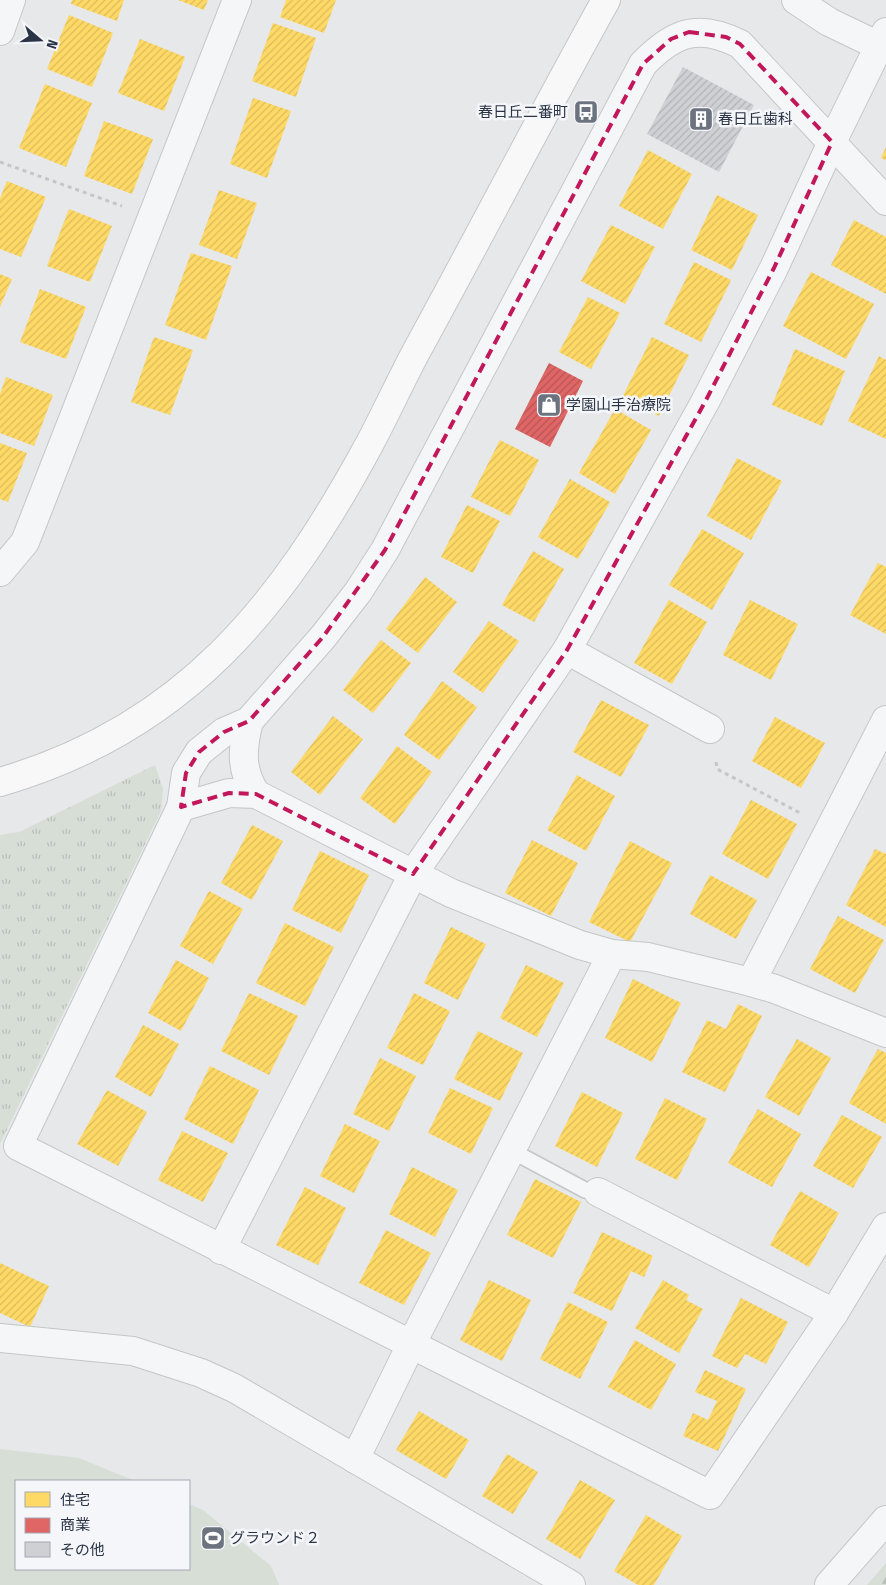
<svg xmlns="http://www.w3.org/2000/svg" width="886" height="1585" font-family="'Fira Sans Condensed','Noto Sans JP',sans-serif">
	<defs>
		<pattern id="forest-firs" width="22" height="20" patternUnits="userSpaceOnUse" patternTransform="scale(1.25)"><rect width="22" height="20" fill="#d6ded6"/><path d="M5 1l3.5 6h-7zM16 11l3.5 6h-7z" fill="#b8bfb9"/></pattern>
		<pattern id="park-tufts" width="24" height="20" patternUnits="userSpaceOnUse" patternTransform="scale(1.25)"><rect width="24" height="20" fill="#d6ded6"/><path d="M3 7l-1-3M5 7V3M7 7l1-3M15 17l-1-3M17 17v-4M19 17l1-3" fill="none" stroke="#b8bfb9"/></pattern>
		<pattern id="homes-hatch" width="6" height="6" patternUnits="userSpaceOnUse" patternTransform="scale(1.25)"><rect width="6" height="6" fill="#ffd966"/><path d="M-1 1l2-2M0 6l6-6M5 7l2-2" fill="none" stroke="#dbbb5a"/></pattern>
		<pattern id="shops-hatch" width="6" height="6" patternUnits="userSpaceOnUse" patternTransform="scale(1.25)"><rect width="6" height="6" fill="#e06666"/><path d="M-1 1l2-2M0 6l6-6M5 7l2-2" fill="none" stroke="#b65556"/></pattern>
		<pattern id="building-hatch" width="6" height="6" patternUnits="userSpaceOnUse" patternTransform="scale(1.25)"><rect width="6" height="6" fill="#ced0d3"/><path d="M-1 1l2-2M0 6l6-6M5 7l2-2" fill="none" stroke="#b1b3b6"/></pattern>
	</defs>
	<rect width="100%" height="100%" fill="#e6e8ea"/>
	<path fill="#d6ded6" d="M0,1449l79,9 56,23h-119v88h173v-65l14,6 68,56 8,19h-279z"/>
	<path fill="url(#forest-firs)" d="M886,1563v22h-19z"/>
	<path fill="url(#park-tufts)" d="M155,765l8,24 -2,22 -161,333v-309l19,-3z"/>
	<g fill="url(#homes-hatch)">
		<path d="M72,0h52l-7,21 -46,-17z"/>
		<path d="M178,0h30l-4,10z"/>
		<path d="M286,0h50l-12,33 -44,-16z"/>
		<path d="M69,15l44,18 -21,54 -45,-18z"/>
		<path d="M273,23l43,15 -20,59 -44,-16z"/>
		<path d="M140,39l45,18 -21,54 -46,-18z"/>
		<path d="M45,84l47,19 -26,64 -47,-19z"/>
		<path d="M253,98l38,13 -24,67 -37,-14z"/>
		<path d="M104,121l49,18 -21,55 -48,-18z"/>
		<path d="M886,147v13l-5,-2z"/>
		<path d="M648,150l44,24 -29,55 -44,-23z"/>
		<path d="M7,181l39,16 -25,60 -21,-8v-51z"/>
		<path d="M219,190l38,13 -20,56 -38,-14z"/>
		<path d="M717,195l41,20 -26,55 -41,-20z"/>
		<path d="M69,209l43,17 -22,56 -43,-16z"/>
		<path d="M854,220l32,17v57l-55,-29z"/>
		<path d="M611,225l44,22 -30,57 -44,-23z"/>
		<path d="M191,253l41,13 -26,74 -41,-15z"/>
		<path d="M694,262l37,18 -30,62 -37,-18z"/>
		<path d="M811,272l63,32 -28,55 -63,-33z"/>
		<path d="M0,274l12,5 -12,28z"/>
		<path d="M40,289l46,18 -20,52 -46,-17z"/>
		<path d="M588,297l32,16 -29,56 -32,-17z"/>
		<path d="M154,337l39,13 -23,65 -39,-13z"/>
		<path d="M652,337l37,18 -30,61 -37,-18z"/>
		<path d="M795,349l50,22 -23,55 -50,-21z"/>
		<path d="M879,356l7,4v79l-38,-18z"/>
		<path d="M6,377l47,18 -19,51 -34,-13v-39z"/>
		<path d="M615,409l36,21 -36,64 -36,-21z"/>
		<path d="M500,440l39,20 -29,56 -39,-19z"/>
		<path d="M0,443l27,10 -19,49 -8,-3z"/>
		<path d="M737,458l45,23 -31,59 -44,-24z"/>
		<path d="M570,479l40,23 -32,57 -40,-22z"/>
		<path d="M467,505l33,16 -27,52 -32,-16z"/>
		<path d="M702,529l42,24 -32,57 -43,-25z"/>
		<path d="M533,551l31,18 -30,53 -32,-17z"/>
		<path d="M878,563l8,4v67l-36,-19z"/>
		<path d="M425,577l32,25 -39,51 -32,-24z"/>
		<path d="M669,600l38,22 -35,62 -38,-21z"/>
		<path d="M750,600l48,24 -27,56 -48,-25z"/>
		<path d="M489,621l30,20 -36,52 -30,-21z"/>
		<path d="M381,640l30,23 -38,50 -30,-23z"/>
		<path d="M442,681l35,26 -38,53 -35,-25z"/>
		<path d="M601,700l48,25 -28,52 -48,-25z"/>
		<path d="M333,716l30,23 -43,56 -29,-23z"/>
		<path d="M775,717l50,26 -24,45 -49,-27z"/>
		<path d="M397,746l35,26 -37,52 -35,-26z"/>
		<path d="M577,775l38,21 -29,55 -39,-21z"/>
		<path d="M751,800l46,24 -29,55 -46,-25z"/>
		<path d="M252,825l31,16 -31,59 -31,-17z"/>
		<path d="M532,840l46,23 -27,53 -46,-23z"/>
		<path d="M630,841l42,22 -42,79 -41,-20z"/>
		<path d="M875,849l11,5v73l-40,-22z"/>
		<path d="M320,851l49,24 -28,58 -49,-23z"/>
		<path d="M710,875l47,25 -21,39 -46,-25z"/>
		<path d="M209,891l34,18 -30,55 -33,-18z"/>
		<path d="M838,916l46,24 -29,53 -45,-24z"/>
		<path d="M285,923l49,24 -29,59 -49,-23z"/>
		<path d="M451,927l35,17 -28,56 -34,-17z"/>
		<path d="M176,960l33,18 -28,53 -33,-18z"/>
		<path d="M526,965l38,18 -27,54 -37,-19z"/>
		<path d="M633,979l48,24 -29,59 -47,-24z"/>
		<path d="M249,993l49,23 -29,59 -48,-24z"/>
		<path d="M414,993l36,18 -27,54 -36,-17z"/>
		<path d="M738,1004l24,12 -37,76 -43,-20 25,-52 19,9z"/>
		<path d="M143,1025l36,19 -28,53 -36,-20z"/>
		<path d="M478,1031l45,22 -23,48 -46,-22z"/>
		<path d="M797,1039l34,19 -32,58 -34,-19z"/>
		<path d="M878,1049l8,4v71l-37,-21z"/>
		<path d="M380,1058l36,18 -27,55 -36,-17z"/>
		<path d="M210,1066l49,24 -26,54 -49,-25z"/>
		<path d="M450,1088l43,20 -22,46 -43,-21z"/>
		<path d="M107,1090l40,22 -29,54 -41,-22z"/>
		<path d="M582,1092l41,21 -26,54 -42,-21z"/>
		<path d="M665,1098l42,21 -30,61 -42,-21z"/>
		<path d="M758,1109l43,25 -29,53 -44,-24z"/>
		<path d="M842,1115l40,22 -29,51 -40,-22z"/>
		<path d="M345,1124l35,17 -26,52 -34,-17z"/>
		<path d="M182,1131l46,22 -25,49 -45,-22z"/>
		<path d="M412,1167l46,23 -23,47 -46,-23z"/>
		<path d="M535,1179l46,23 -28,56 -46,-23z"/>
		<path d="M305,1187l41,21 -28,57 -42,-20z"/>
		<path d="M800,1191l39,22 -30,54 -39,-22z"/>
		<path d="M386,1230l45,23 -27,52 -45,-22z"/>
		<path d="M602,1232l51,24 -9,21 -13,-6 -19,40 -39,-18z"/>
		<path d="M0,1263l49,23 -19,41 -30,-14z"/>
		<path d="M489,1280l42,20 -29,61 -42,-21z"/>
		<path d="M663,1280l26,15 -3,5 17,9 -24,44 -44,-25z"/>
		<path d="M741,1298l47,24 -22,42 -21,-10 -8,14 -25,-12z"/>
		<path d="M568,1302l40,20 -28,57 -40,-20z"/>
		<path d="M635,1340l41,24 -25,46 -43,-23z"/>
		<path d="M705,1370l41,19 -28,62 -35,-15 10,-23 15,7 9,-19 -22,-9z"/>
		<path d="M419,1411l50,29 -23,39 -50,-29z"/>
		<path d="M507,1454l31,18 -25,42 -31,-18z"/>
		<path d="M580,1480l35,20 -35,59 -34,-20z"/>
		<path d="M646,1515l36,21 -28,49h-16l-24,-14z"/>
	</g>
	<path fill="url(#shops-hatch)" d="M549,363l34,18 -33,66 -35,-18z"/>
	<path fill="url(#building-hatch)" d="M683,67l71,38 -35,67 -72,-38z"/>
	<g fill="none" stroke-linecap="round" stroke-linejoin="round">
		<defs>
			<path id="lane" d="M512,1151l73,39 13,2"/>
			<g id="street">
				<path d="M796,0l33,22 50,24"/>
				<path d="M0,31l11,-31"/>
				<path d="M886,201l-146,-157c-42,-21 -66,-12 -97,20l-258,486 -27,42 -35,45 -74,84 -25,11 -25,20 -13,21 -5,34 -163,339 692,349 124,-182 52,-86"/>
				<path d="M0,572l25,-30 212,-542"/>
				<path d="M567,650l143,79"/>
				<path d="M249,721c-7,27 -9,49 7,73"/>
				<path d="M181,807l48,-14 27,1 195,99 129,52 32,9 36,3 103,25 24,7 111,44"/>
				<path d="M751,982l135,-262"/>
				<path d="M598,1192l236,121"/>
				<path d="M221,1250l192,-376 154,-224 138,-248 69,-134 58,-126 54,-110"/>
				<path d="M0,1338l133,13 68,22 33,15 337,197"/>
				<path d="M355,1459l57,-116 200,-389"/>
				<path d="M829,1585l57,-65"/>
			</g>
			<path id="secondary" d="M0,782c184,-53 282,-176 370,-339 16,-30 30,-61 46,-91 64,-117 125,-235 190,-352"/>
		</defs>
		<use href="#lane" stroke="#c4c6c8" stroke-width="18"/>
		<use href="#street" stroke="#c4c6c8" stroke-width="30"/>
		<use href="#secondary" stroke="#c4c6c8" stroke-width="30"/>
		<g stroke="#c5c6ca" stroke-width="3" stroke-dasharray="4 4" stroke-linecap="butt">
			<path d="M0,162l122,44"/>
			<path d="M716,762l1,7 83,44"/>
		</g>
		<use href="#lane" stroke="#f5f6f7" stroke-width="15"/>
		<use href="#street" stroke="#f5f6f7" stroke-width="28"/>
		<use href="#secondary" stroke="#f8f8f8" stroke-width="28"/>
	</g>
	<path fill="none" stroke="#c2185b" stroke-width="4" stroke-dasharray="10 6" stroke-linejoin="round" d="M689,32l37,5 14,7 92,98 -58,126 -69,134 -138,248 -154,224 -157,-80 -27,-1 -48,14 5,-34 13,-21 25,-20 25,-11 74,-84 62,-87 258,-486 28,-25z"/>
	<defs>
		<symbol id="bus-square" viewBox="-11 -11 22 22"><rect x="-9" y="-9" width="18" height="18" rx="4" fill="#6c737f" stroke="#f4f6f9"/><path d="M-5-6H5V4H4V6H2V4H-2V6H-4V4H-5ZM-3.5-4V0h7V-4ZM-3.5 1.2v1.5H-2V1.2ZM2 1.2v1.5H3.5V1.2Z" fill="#fff"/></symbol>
		<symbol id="building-square" viewBox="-11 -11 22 22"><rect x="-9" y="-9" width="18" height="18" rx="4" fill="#6c737f" stroke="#f4f6f9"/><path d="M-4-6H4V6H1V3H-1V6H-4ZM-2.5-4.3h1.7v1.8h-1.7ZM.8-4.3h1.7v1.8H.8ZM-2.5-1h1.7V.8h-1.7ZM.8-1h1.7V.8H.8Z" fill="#fff"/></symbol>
		<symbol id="shop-square" viewBox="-11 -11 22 22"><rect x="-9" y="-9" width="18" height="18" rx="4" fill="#6c737f" stroke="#f4f6f9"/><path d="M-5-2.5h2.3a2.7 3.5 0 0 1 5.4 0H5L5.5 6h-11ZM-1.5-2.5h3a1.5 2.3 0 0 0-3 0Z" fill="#fff"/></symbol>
		<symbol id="stadium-square" viewBox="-11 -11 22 22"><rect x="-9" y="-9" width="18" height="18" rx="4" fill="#6c737f" stroke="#f4f6f9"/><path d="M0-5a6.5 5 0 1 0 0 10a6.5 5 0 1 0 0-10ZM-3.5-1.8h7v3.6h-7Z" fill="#fff"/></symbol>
	</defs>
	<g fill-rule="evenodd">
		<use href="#bus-square" x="572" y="98" width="28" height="28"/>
		<use href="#building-square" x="687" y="105" width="28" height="28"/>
		<use href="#shop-square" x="535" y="391" width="28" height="28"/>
		<use href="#stadium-square" x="199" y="1524" width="28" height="28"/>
	</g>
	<g text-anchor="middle" stroke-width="5" stroke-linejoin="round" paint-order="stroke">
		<g font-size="15" fill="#2b3445" stroke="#f4f6f9" text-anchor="start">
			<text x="568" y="117" text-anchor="end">春日丘二番町</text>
			<text x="718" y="124">春日丘歯科</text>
			<text x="566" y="410">学園山手治療院</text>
			<text x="230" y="1543">グラウンド２</text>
		</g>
	</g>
	<rect x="15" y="1480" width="175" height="90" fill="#f4f6f9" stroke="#a4a8b1"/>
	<rect x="25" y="1492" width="25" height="15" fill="#ffd966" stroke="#a4a8b1"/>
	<text x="60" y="1505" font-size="15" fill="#2b3445">住宅</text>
	<rect x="25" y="1518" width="25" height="15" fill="#e06666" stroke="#a4a8b1"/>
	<text x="60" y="1530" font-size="15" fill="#2b3445">商業</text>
	<rect x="25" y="1542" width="25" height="15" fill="#ced0d3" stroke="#a4a8b1"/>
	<text x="60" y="1555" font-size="15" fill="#2b3445">その他</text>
	<g transform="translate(40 40) rotate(109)" stroke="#f4f6f9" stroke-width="4" paint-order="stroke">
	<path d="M0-4L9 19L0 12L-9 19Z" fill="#2b3445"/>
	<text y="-8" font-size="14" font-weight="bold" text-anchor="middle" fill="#2b3445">N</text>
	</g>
</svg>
